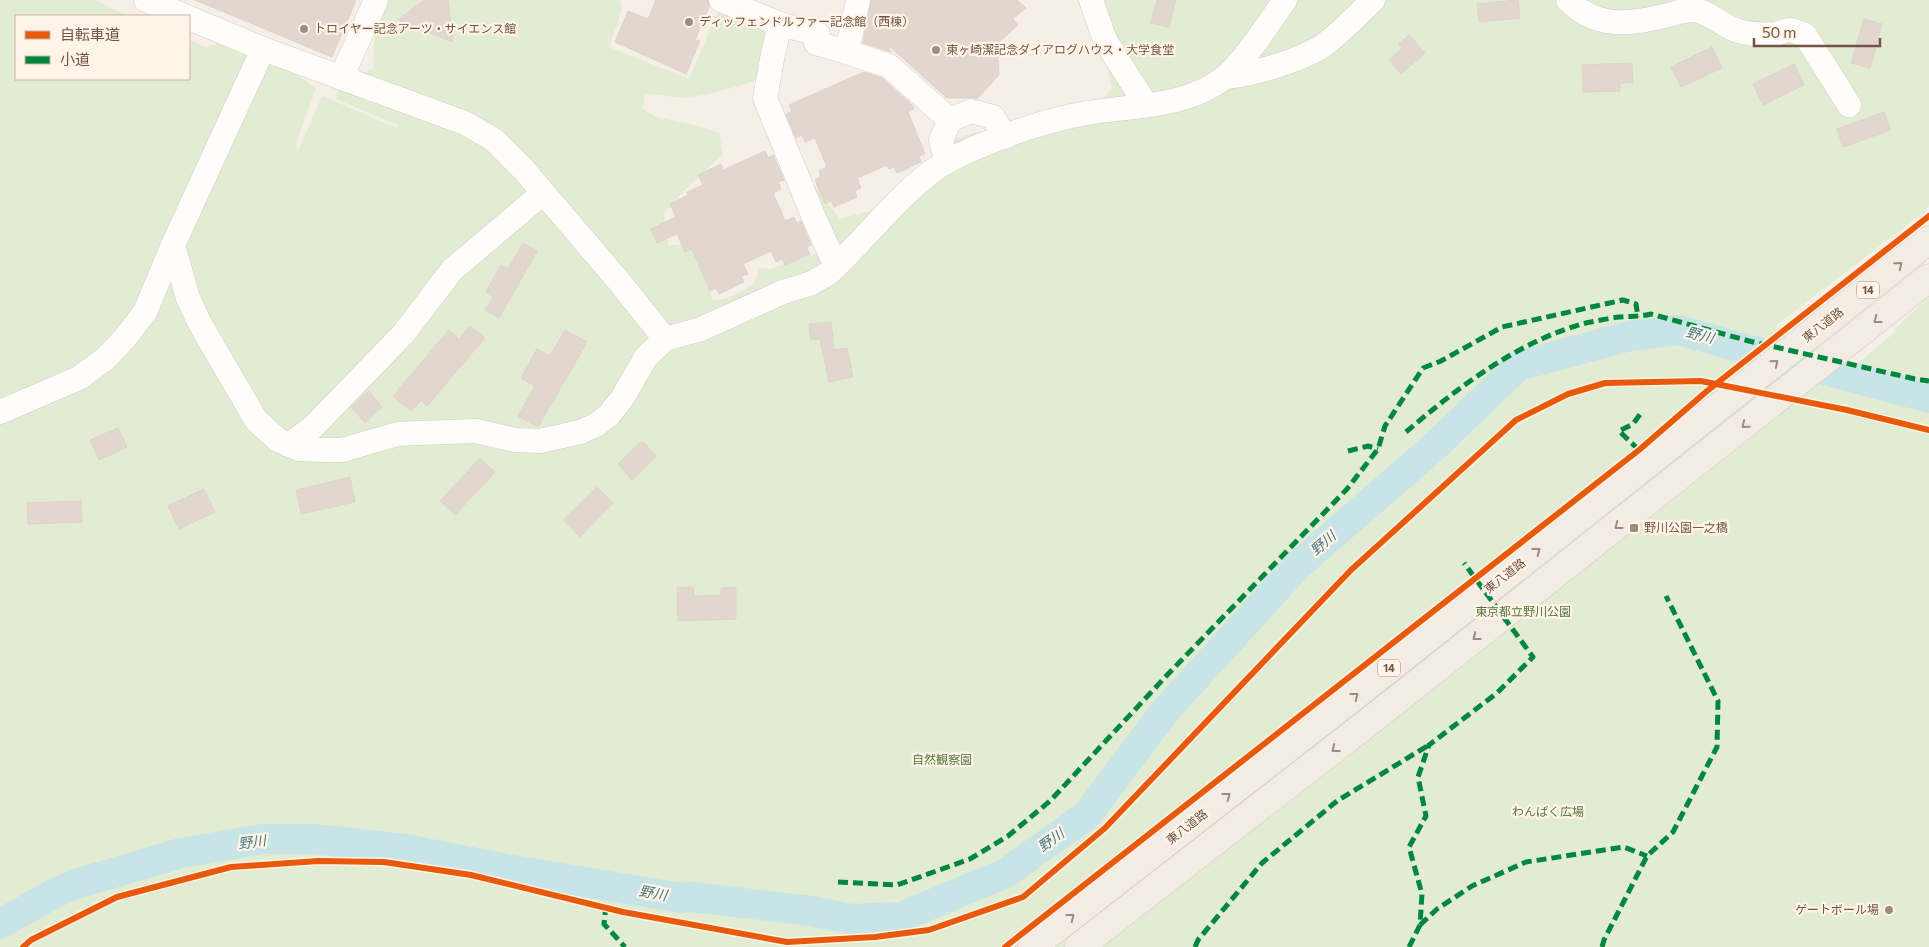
<svg xmlns="http://www.w3.org/2000/svg" width="1929" height="947" font-family="Commissioner,'Noto Sans JP',sans-serif">
	<rect width="100%" height="100%" fill="#f6efe7"/>
	<path fill="#e2ecd2" d="M0,0h96l31,16h-111v63h173v-39l16,7 30,-9 43,25 38,25 -20,56 1,9 25,-57 75,32 1,-3 -62,-26 2,-12 5,-9 22,-6 9,-4c-2,-23 1,-45 7,-68h239l2,9 -13,38 80,32 25,-58 8,-15 42,21 1,37 -10,17c-22,6 -44,14 -66,16 -15,2 -29,-4 -44,-2l-2,14 13,8 43,9 20,7 4,21 -41,39 -18,21 4,31h19l10,6 16,50 14,-3 26,-13 7,-17 11,1 45,-16 -26,-61 4,-12 14,-3 32,42 40,-11 51,-49 26,-21 20,-6 38,3 81,-28 16,-19 -7,-31 -23,-57h847v205l-6,8 -148,113 82,38 38,-32 1,-4 33,-31v650h-1929z"/>
	<g fill="none" stroke-linecap="round" stroke-linejoin="round">
		<path stroke="#c8e4e6" stroke-width="30" d="M0,924l55,-31 21,-9 105,-31 81,-14h52l91,10 102,20 173,29 12,-1 119,14 41,8 49,-2 105,-44 81,-58 78,-104 132,-145 138,-120 83,-80 112,-30 49,-6 60,17 190,51"/>
	</g>
	<g fill="#e2d7cf" stroke="#dfd2c9">
		<path d="M195,0h161l-24,57z"/>
		<path d="M424,0h24l5,42 -55,-22z"/>
		<path d="M656,0h52l1,7 -14,33 5,1 -14,33 -71,-32 13,-31 20,8z"/>
		<path d="M871,0h146l9,8 -13,11 5,6 -21,19 2,31 -21,23h-31l-60,-54 4,8 -28,-9z"/>
		<path d="M1157,0h19l-7,27 -18,-4z"/>
		<path d="M1518,0l2,18 -41,4 -2,-18z"/>
		<path d="M1864,19l18,5 -12,44 -19,-5z"/>
		<path d="M1409,35l16,18 -24,21 -12,-14 13,-12 -3,-4z"/>
		<path d="M1712,47l10,21 -41,19 -10,-20z"/>
		<path d="M1632,63l1,20h-13v8l-37,1 -1,-27z"/>
		<path d="M1794,64l10,21 -41,20 -10,-21z"/>
		<path d="M864,72l18,6 30,27 2,4 -6,3 17,42 -6,2 2,6 -24,11 -3,-6 -5,2 -2,-4 -30,13 4,10 -6,3 2,6 -23,10 -3,-6 -6,3 -10,-24 6,-3 -2,-6 8,-4 -12,-29 -10,4 -3,-7 -6,3 -10,-24 6,-3 -3,-6z"/>
		<path d="M1884,112l7,18 -48,17 -6,-18z"/>
		<path d="M765,151l3,7 5,-3 11,25 -6,2 3,7 -8,4 12,28 9,-4 3,6 4,-2 10,24 -5,2 4,7 -25,11 -3,-6 -6,3 -5,-11 -28,13 5,10 -7,2 3,6 -25,12 -3,-6 -6,3 -18,-42 -7,3 -8,-18 -20,9 -6,-14 25,-12 -6,-13 18,-9 -1,-3 16,-7 -5,-10 23,-11 2,6z"/>
		<path d="M523,243l14,8 -38,67 -14,-8 8,-13 -7,-5 15,-27 7,4z"/>
		<path d="M831,322l3,28 13,-2 6,29 -24,5 -9,-43 -9,1 -2,-16z"/>
		<path d="M470,326l15,12 -58,68 -6,-6 -10,11 -18,-15 56,-66 10,9z"/>
		<path d="M565,330l22,12 -49,85 -20,-11 17,-30 -14,-8 16,-29 13,7z"/>
		<path d="M369,391l13,16 -17,16 -14,-16z"/>
		<path d="M118,428l9,19 -28,13 -9,-20z"/>
		<path d="M642,441l15,15 -25,24 -14,-16z"/>
		<path d="M480,458l15,14 -40,43 -15,-14z"/>
		<path d="M350,477l5,25 -54,12 -5,-24z"/>
		<path d="M597,487l16,16 -33,34 -17,-17z"/>
		<path d="M204,489l11,23 -36,17 -11,-23z"/>
		<path d="M81,501l1,21 -54,2 -1,-21z"/>
		<path d="M693,587l1,9 27,-1v-7l15,-1v32l-58,2 -1,-33z"/>
	</g>
	<g fill="none" stroke-linecap="round" stroke-linejoin="round">
		<defs>
			<g id="minor">
				<path d="M146,0l39,16"/>
				<path d="M721,0l59,24 -7,30 -8,44 50,122 21,46"/>
				<path d="M858,0l-11,52 42,14 61,54"/>
				<path d="M1091,0l14,40 41,65"/>
				<path d="M1568,0c28,28 59,25 96,16 10,-2 19,-6 29,-6 16,1 29,16 45,21 11,3 25,4 37,3 5,-1 10,-4 15,-4 5,1 10,3 15,5l44,70"/>
				<path d="M189,18l74,31 202,74 29,17 30,30 93,109 48,60"/>
				<path d="M780,24l38,10 -2,9 31,9"/>
				<path d="M1225,77c27,-2 73,-16 96,-30 17,-11 37,-33 52,-47"/>
				<path d="M341,78l35,-78"/>
				<path d="M947,162l-6,-22 9,-20 21,-9 22,6 12,20"/>
				<path d="M173,245l15,53 11,24 57,98 22,20 21,9 24,1h19l56,-16 21,-1 57,-2 39,9 25,1 40,-9 16,-7 13,-10 14,-18 23,-40 19,-18 36,-10 82,-37 29,-9 17,-10c38,-35 69,-79 112,-108 10,-7 23,-12 34,-17 30,-13 64,-25 97,-32 51,-12 109,-5 152,-38 20,-16 46,-57 61,-78"/>
				<path d="M0,412l79,-34 26,-19 20,-21 20,-26 28,-67 90,-196"/>
				<path d="M289,445l24,-18 91,-94 48,-63 91,-77"/>
			</g>
			<g id="major">
				<path d="M1032,947l321,-250 576,-457"/>
				<path d="M1079,947l291,-226 559,-443"/>
			</g>
		</defs>
		<use href="#minor" stroke="#d4cbc5" stroke-width="25"/>
		<use href="#major" stroke="#d5cac4" stroke-width="29"/>
		<use href="#minor" stroke="#fefdfb" stroke-width="24"/>
		<use href="#major" stroke="#f2ece4" stroke-width="28"/>
		<g stroke="#00873e" stroke-width="5" stroke-dasharray="10 5" stroke-linecap="butt">
			<path d="M1406,432c51,-44 114,-92 180,-109 11,-2 23,-5 34,-6 11,-1 20,0 31,-3l98,27 166,38 14,2"/>
			<path d="M1639,450l-20,-19 14,-7 8,-11"/>
			<path d="M1348,451l20,-5 10,3"/>
			<path d="M838,882l59,3 73,-26 38,-23 42,-35 119,-128 178,-184 31,-40 7,-23 38,-58 18,-7 61,-34 121,-27 13,4 2,13"/>
			<path d="M606,905l-2,19 21,23"/>
			<path d="M1420,925l17,-16 35,-23 54,-24 98,-15 23,9"/>
			<path d="M1195,947l3,-7 64,-77 75,-62 92,-56"/>
			<path d="M1409,947l11,-22 2,-31 -13,-47 17,-31 -8,-39 11,-32 68,-52 36,-36 -69,-94"/>
			<path d="M1602,947l2,-7 43,-84 26,-24 44,-85 1,-46 -52,-105"/>
		</g>
		<defs>
			<g id="cycleway">
				<path d="M23,947l8,-7 86,-43 114,-30 87,-6 66,1 87,13 152,37 164,30 88,-5 54,-7 94,-33 82,-69 246,-258 165,-150 52,-26 37,-11 96,-2 146,29 82,20"/>
				<path d="M1005,947l634,-497 68,-59 222,-175"/>
			</g>
		</defs>
		<use href="#cycleway" stroke="#fff4e7" stroke-width="9"/>
		<use href="#cycleway" stroke="#e8590c" stroke-width="6"/>
	</g>
	<defs><path id="oneway-chevron" d="M-2-3.5L2.5 0L-2 3.5" fill="none" stroke-width="1.6" stroke-linecap="round" stroke-linejoin="round" transform="scale(1.25)"/></defs>
	<g stroke="#9f8a7f">
		<use href="#oneway-chevron" transform="translate(1899 265) rotate(-39)"/>
		<use href="#oneway-chevron" transform="translate(1877 320) rotate(142)"/>
		<use href="#oneway-chevron" transform="translate(1775 363) rotate(-39)"/>
		<use href="#oneway-chevron" transform="translate(1745 425) rotate(141)"/>
		<use href="#oneway-chevron" transform="translate(1618 526) rotate(142)"/>
		<use href="#oneway-chevron" transform="translate(1537 551) rotate(-38)"/>
		<use href="#oneway-chevron" transform="translate(1476 637) rotate(142)"/>
		<use href="#oneway-chevron" transform="translate(1355 696) rotate(-38)"/>
		<use href="#oneway-chevron" transform="translate(1335 749) rotate(142)"/>
		<use href="#oneway-chevron" transform="translate(1227 796) rotate(-38)"/>
		<use href="#oneway-chevron" transform="translate(1071 917) rotate(-38)"/>
	</g>
	<g fill="#a18b80" stroke="#fff4e7" stroke-width="2">
		<circle cx="689" cy="22" r="5"/>
		<circle cx="304" cy="29" r="5"/>
		<circle cx="936" cy="50" r="5"/>
		<rect x="1629" y="523" width="10" height="10" rx="2.5"/>
		<circle cx="1889" cy="910" r="5"/>
	</g>
	<g text-anchor="middle" stroke-width="4.5" stroke-linejoin="round" paint-order="stroke">
		<g fill="#fff4e7" stroke="#9d8578" stroke-width="1">
			<rect x="1857" y="281.5" width="22" height="17" rx="4"/>
			<rect x="1378" y="659.5" width="22" height="17" rx="4"/>
		</g>
		<g font-size="11" font-weight="bold" fill="#735548">
			<text x="1868" y="294">14</text>
			<text x="1389" y="672">14</text>
		</g>
		<g font-size="12" fill="#735548" stroke="#fff4e7" text-anchor="start">
			<text x="699" y="26">ディッフェンドルファー記念館（西棟）</text>
			<text x="314" y="33">トロイヤー記念アーツ・サイエンス館</text>
			<text x="946" y="54">東ヶ崎潔記念ダイアログハウス・大学食堂</text>
			<text x="1644" y="532">野川公園一之橋</text>
			<text x="1879" y="914" text-anchor="end">ゲートボール場</text>
		</g>
		<g font-size="12" fill="#735548" stroke="#fff4e7">
			<text transform="translate(1823 325) rotate(-38)" y="4">東八道路</text>
			<text transform="translate(1505 576) rotate(-38)" y="4">東八道路</text>
			<text transform="translate(1187 827) rotate(-38)" y="4">東八道路</text>
		</g>
		<g font-size="12" fill="#547940" stroke="#fff4e7">
			<text x="1523" y="616">東京都立野川公園</text>
			<text x="942" y="764">自然観察園</text>
			<text x="1548" y="816">わんぱく広場</text>
		</g>
		<g font-size="14" font-style="italic" fill="#3f7880" stroke="#fff4e7">
			<text transform="translate(1700 335) rotate(15)" y="5">野川</text>
			<text transform="translate(1323 543) rotate(-41)" y="5">野川</text>
			<text transform="translate(1051 840) rotate(-36)" y="5">野川</text>
			<text transform="translate(252 842) rotate(-7)" y="5">野川</text>
			<text transform="translate(653 893) rotate(10)" y="5">野川</text>
		</g>
	</g>
	<rect x="15" y="15" width="175" height="65" fill="#fff4e7" stroke="#c7b4a7"/>
	<rect x="25" y="31" width="25" height="8" fill="#e8590c" stroke="#c7b4a7"/>
	<text x="60" y="40" font-size="15" fill="#735548">自転車道</text>
	<rect x="25" y="56" width="25" height="8" fill="#00873e" stroke="#c7b4a7"/>
	<text x="60" y="65" font-size="15" fill="#735548">小道</text>
	<path d="M1754 38v8h126v-8" fill="none" stroke="#735548" stroke-width="2.5"/>
	<text x="1762" y="38" font-size="15" fill="#735548" stroke="#fff4e7" stroke-width="4" paint-order="stroke">50 m</text>
</svg>
